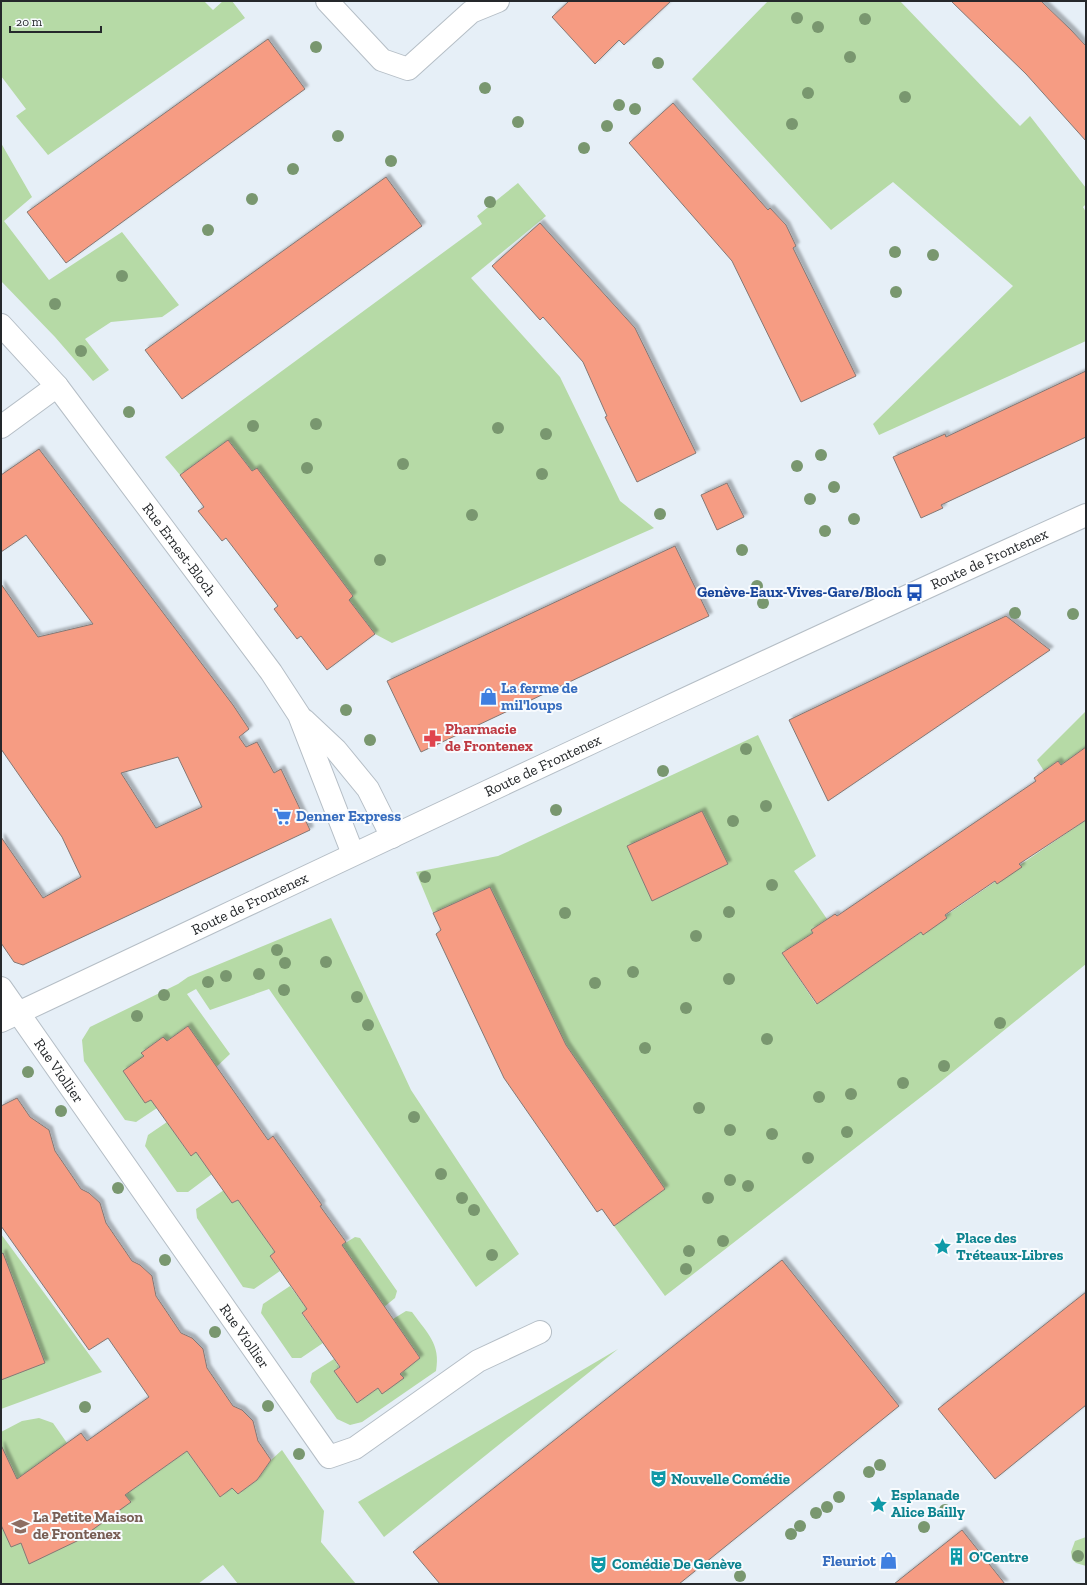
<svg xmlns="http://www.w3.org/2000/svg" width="1087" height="1585" font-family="'Zilla Slab',serif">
	<defs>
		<filter id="shadow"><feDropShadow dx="3.5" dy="-3.5" stdDeviation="1" flood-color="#0004"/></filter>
	</defs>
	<rect width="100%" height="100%" fill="#e6eff7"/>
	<g fill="#b6daa6">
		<path d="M1,1h203l9,9 10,-9h9l13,17 -197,137 -32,-39 10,-7 -25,-33z"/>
		<path d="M768,1h132l120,125 10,-10 56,72v16l-3,3 3,5v129l-207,94 -6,-11 140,-138 -120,-104 -62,48 -139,-151z"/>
		<path d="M1,143l31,54 -28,24 45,59 73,-48 57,73 -17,12 -51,5 -26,17 24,31 -16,11 -38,-44 -54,-56z"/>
		<path d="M518,183l28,33 -75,62 89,99 60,124 34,27 -262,115 -17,-9 -26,-34 4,-4 -96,-127 -5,2 -24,-31 -48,35 -15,-18 317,-233 -5,-8z"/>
		<path d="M1086,711v36l-25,18 -3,-4 -14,10 -7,-11z"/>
		<path d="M758,735l58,121 -22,15 33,48 -16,11 2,3 -31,20 34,51 270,-184v144l-147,119 -274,213 -51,-70 51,-37 -99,-144 -76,-158 -57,26 -17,-41 82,-16z"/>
		<path d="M331,918l80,172 108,164 -43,33 -207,-298 -59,21 -14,-21 -9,5 43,60 -19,18 -1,-14 -22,-32 -21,15 -4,-4 -22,16 3,3 1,47 6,-4 6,9 -21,14 -11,-2 -41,-59 -2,-21 8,-13 88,-43 10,-7z"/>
		<path d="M167,1122l23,33 6,-3 16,22 -24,18h-11l-32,-46 3,-11z"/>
		<path d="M224,1190l8,13 6,-3 37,52 -5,4 10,15 -26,18 -11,-2 -46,-69 -1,-9z"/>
		<path d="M1,1234l101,138 -101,37z"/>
		<path d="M355,1237l5,1 37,53 -2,7 -11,9 -17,-15 5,-4 -30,-43z"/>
		<path d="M290,1286l17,23 -5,5 21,29 -22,15h-9l-31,-45 2,-9z"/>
		<path d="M406,1311l6,1c15,21 29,32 24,59l-74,51 -12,3 -13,-6 -27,-37 2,-9 22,-14 5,8 -5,4 23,32 63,-45 -27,-39z"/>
		<path d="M618,1349l-234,188 -26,-35z"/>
		<path d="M39,1418l14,5 14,20 63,59 -5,-7 62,-44 33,46 12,-9 6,6 19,-14 14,-20 11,-10 42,61 -3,31 35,42h-118l-15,-19 -25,19h-195l-2,-2v-150l21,-11z"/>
		<path d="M1086,1537v29l-10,-3 -4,-4 -1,-7 4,-11z"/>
	</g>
	<g fill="#f69c83" stroke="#847875" fill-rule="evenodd" filter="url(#shadow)">
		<path d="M569,1h102l-47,44 -5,-5 -24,24 -43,-47z"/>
		<path d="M951,1h90l30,29 15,16v95l-60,-67z"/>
		<path d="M268,39l37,50 -239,174 -39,-51z"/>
		<path d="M673,103l95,107 2,-2 16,17 10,21 -3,2 63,128 -55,26 -69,-141 -103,-118z"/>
		<path d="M386,177l36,49 -240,173 -37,-49z"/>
		<path d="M540,223l95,105 61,125 -59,29 -32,-65 2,-1 -24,-54 -40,-45 -3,3 -48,-54z"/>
		<path d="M1086,371v66l-145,68 2,3 -22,10 -28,-61 52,-23 1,3z"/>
		<path d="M228,440l24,31 5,-3 96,128 -4,4 26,34 -48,36 -26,-34 -4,3 -23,-30 4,-3 -52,-68 -4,3 -24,-30 6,-4 -24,-32z"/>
		<path d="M39,449l194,256 16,24 -10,8 7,10 11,-5 17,31 7,-4 29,61 -287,135 -9,-3 -13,-19v-106l42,61 38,-21 -19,-40 -61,-88v-165l37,53 55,-13 -67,-89 -25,17v-77zM178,757l24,50 -46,21 -35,-55z"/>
		<path d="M727,483l17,34 -27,13 -16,-35z"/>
		<path d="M675,546l34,70 -288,136 -34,-71z"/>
		<path d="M1006,616l44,34 -222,151 -39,-81z"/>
		<path d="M1086,747v73l-67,44 3,3 -25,17 -2,-3 -50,34 2,3 -24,17 -2,-3 -104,72 -35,-51 31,-20 -2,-3 24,-16 2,2 199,-135 -2,-3 24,-17 3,4z"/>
		<path d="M702,811l26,53 -76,37 -25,-55z"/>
		<path d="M490,887l76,158 99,144 -51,37 -12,-17 -5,3 -93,-134 -68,-144 5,-4 -8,-17z"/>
		<path d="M188,1026l80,114 5,-4 49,69 -2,1 26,36 -4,3 78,113 -20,16 4,4 -22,16 -4,-6 -21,15 -23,-32 6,-4 -38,-54 5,-4 -37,-53 5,-4 -37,-52 -6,3 -36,-51 -5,4 -40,-56 -6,3 -22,-32 21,-15 -3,-3 22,-16 4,4z"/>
		<path d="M17,1098l13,19 19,13 6,21 26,38 8,4 11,10 6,20 26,38 8,4 12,11 4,20 25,37 11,5 11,11 4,19 26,38 9,4 11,11 5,20 13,19 -14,20 -19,14 -6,-6 -12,9 -33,-46 -62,44 6,7 -54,39 -48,23 -8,-21 -10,4 -10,-22v-80l16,34 64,-46 6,8 62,-44 -41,-59 -19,12 -88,-124v-120z"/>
		<path d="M3,1253l42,110 -44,17v-126z"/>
		<path d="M782,1260l117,146 -220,178h-239l-27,-32z"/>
		<path d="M1086,1292v113l-91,74 -57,-70z"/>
		<path d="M962,1530l43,54h-111z"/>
	</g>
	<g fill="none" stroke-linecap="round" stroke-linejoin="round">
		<defs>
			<g id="street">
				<path d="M327,1l55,59 26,9 63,-57 27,-11"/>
				<path id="s1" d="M1,325l56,61 214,286 28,43 54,139"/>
				<path d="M1,427l56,-41"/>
				<path d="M304,720l32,30 32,39 24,48"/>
				<path id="s2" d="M1,988l328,469 26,-9 123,-87 62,-29"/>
			</g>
			<g id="secondary">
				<path id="s3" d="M1,1021c361,-170 721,-342 1085,-506"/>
			</g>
		</defs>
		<use href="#street" stroke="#b5bec6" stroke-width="24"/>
		<use href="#secondary" stroke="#b5bec6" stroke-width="24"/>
		<use href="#street" stroke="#fff" stroke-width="22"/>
		<use href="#secondary" stroke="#fff" stroke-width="22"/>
	</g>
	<g fill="#79976f">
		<circle cx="797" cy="18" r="6"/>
		<circle cx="865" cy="19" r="6"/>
		<circle cx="818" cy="27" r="6"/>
		<circle cx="316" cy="47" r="6"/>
		<circle cx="850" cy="57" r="6"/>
		<circle cx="658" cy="63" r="6"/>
		<circle cx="485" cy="88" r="6"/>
		<circle cx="808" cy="93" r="6"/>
		<circle cx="905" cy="97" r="6"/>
		<circle cx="619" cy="105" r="6"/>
		<circle cx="635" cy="109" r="6"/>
		<circle cx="518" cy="122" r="6"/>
		<circle cx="792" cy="124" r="6"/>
		<circle cx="607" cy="126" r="6"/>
		<circle cx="338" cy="136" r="6"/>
		<circle cx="584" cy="148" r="6"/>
		<circle cx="391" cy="161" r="6"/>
		<circle cx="293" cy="169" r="6"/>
		<circle cx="252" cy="199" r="6"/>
		<circle cx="490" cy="202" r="6"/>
		<circle cx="208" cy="230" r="6"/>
		<circle cx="895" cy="252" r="6"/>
		<circle cx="933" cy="255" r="6"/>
		<circle cx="122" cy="276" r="6"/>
		<circle cx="896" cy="292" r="6"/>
		<circle cx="55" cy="304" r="6"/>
		<circle cx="81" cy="351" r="6"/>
		<circle cx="129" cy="412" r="6"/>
		<circle cx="316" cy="424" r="6"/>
		<circle cx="253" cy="426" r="6"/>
		<circle cx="498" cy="428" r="6"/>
		<circle cx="546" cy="434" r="6"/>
		<circle cx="821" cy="455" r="6"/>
		<circle cx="403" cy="464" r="6"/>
		<circle cx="797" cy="466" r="6"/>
		<circle cx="307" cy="468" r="6"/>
		<circle cx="542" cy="474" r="6"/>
		<circle cx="834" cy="487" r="6"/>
		<circle cx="810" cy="499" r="6"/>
		<circle cx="660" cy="514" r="6"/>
		<circle cx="472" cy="515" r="6"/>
		<circle cx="854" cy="519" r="6"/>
		<circle cx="825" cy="531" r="6"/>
		<circle cx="742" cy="550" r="6"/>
		<circle cx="380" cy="560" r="6"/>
		<circle cx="757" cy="586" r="6"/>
		<circle cx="763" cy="603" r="6"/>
		<circle cx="1015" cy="613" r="6"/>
		<circle cx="1073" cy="614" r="6"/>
		<circle cx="346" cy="710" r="6"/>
		<circle cx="370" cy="740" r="6"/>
		<circle cx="746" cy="749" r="6"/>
		<circle cx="663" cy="771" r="6"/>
		<circle cx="766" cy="806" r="6"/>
		<circle cx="556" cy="810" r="6"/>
		<circle cx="733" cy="821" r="6"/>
		<circle cx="425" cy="877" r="6"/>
		<circle cx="772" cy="885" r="6"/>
		<circle cx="729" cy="912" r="6"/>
		<circle cx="565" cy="913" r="6"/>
		<circle cx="696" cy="936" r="6"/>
		<circle cx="277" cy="950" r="6"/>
		<circle cx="326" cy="962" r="6"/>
		<circle cx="285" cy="963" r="6"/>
		<circle cx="633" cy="972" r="6"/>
		<circle cx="259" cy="974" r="6"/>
		<circle cx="226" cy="976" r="6"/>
		<circle cx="729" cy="979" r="6"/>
		<circle cx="208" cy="982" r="6"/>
		<circle cx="595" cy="983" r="6"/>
		<circle cx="284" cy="990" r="6"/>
		<circle cx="164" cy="995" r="6"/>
		<circle cx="357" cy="997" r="6"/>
		<circle cx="686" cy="1008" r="6"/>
		<circle cx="137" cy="1016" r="6"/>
		<circle cx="1000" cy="1023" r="6"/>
		<circle cx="368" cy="1025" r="6"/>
		<circle cx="767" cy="1039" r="6"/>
		<circle cx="645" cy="1048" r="6"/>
		<circle cx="944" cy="1066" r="6"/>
		<circle cx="28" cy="1072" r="6"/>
		<circle cx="903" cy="1083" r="6"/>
		<circle cx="851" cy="1094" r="6"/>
		<circle cx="819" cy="1097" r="6"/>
		<circle cx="699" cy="1108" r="6"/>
		<circle cx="61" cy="1111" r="6"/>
		<circle cx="414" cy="1117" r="6"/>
		<circle cx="730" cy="1130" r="6"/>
		<circle cx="847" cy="1132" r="6"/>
		<circle cx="772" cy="1134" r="6"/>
		<circle cx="808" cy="1158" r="6"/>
		<circle cx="441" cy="1174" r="6"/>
		<circle cx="730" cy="1180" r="6"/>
		<circle cx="748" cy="1186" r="6"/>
		<circle cx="118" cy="1188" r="6"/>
		<circle cx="462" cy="1198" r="6"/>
		<circle cx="708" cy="1198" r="6"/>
		<circle cx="474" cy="1210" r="6"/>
		<circle cx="723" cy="1241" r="6"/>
		<circle cx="689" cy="1251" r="6"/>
		<circle cx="492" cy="1255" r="6"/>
		<circle cx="165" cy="1260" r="6"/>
		<circle cx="686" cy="1269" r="6"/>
		<circle cx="215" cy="1332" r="6"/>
		<circle cx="268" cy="1406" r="6"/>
		<circle cx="85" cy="1407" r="6"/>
		<circle cx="299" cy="1454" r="6"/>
		<circle cx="880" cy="1465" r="6"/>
		<circle cx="869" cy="1472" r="6"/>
		<circle cx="839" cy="1497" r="6"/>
		<circle cx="827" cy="1507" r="6"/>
		<circle cx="945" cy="1510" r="6"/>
		<circle cx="816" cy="1513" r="6"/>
		<circle cx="800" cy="1526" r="6"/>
		<circle cx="924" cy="1527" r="6"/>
		<circle cx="791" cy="1534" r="6"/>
		<circle cx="1078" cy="1556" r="6"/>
		<circle cx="740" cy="1576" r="6"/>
	</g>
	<defs>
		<symbol id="bus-bare" viewBox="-9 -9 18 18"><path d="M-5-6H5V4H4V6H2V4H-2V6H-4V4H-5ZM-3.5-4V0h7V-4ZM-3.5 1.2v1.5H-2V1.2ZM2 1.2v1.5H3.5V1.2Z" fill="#1a4fb4" stroke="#f8fbfe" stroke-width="2.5" paint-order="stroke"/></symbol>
		<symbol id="shop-bare" viewBox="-9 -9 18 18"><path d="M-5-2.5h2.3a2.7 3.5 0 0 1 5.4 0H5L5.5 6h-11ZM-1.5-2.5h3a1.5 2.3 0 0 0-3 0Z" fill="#3f7fe0" stroke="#f8fbfe" stroke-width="2.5" paint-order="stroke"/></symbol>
		<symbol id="pharmacy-bare" viewBox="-9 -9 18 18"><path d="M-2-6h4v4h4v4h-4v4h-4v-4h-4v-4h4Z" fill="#e0444e" stroke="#f8fbfe" stroke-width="2.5" paint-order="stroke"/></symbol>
		<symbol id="supermarket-bare" viewBox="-9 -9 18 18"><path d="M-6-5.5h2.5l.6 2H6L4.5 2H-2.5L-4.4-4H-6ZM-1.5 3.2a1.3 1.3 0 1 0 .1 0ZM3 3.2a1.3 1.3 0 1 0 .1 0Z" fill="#3f7fe0" stroke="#f8fbfe" stroke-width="2.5" paint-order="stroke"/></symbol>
		<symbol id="sight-bare" viewBox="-9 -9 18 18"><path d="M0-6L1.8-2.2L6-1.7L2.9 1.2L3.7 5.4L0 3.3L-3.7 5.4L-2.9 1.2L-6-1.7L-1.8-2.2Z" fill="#0f9aa8" stroke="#f8fbfe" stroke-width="2.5" paint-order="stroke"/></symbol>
		<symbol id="theatre-bare" viewBox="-9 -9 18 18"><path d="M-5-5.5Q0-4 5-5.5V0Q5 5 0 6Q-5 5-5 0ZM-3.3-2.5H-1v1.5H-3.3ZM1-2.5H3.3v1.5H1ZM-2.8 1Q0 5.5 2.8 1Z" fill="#0f9aa8" stroke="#f8fbfe" stroke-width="2.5" paint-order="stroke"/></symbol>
		<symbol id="school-bare" viewBox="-9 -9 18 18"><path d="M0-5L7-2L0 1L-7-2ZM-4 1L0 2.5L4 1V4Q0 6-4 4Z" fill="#8d6e63" stroke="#f8fbfe" stroke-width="2.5" paint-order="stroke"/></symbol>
		<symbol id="building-bare" viewBox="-9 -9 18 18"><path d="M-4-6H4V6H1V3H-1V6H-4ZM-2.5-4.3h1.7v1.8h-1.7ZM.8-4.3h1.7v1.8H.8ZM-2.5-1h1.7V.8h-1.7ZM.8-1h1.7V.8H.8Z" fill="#0f9aa8" stroke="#f8fbfe" stroke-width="2.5" paint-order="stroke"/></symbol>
	</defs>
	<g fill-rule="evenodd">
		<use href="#bus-bare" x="902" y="580" width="25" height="25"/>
		<use href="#shop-bare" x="476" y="684" width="25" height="25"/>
		<use href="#pharmacy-bare" x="420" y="726" width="25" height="25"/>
		<use href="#supermarket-bare" x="270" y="804" width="25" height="25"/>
		<use href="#sight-bare" x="930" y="1234" width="25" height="25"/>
		<use href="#theatre-bare" x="646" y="1466" width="25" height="25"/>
		<use href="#sight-bare" x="866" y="1492" width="25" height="25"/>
		<use href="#school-bare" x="8" y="1514" width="25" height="25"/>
		<use href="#building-bare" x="944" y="1544" width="25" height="25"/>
		<use href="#shop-bare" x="876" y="1548" width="25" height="25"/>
		<use href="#theatre-bare" x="586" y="1552" width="25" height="25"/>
	</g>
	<g text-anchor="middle" stroke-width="4" stroke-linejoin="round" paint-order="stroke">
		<g font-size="15" fill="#25282b" stroke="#f8fbfe">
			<text dy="5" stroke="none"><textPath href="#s1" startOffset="287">Rue Ernest-Bloch</textPath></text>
			<text dy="5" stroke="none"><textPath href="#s3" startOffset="1091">Route de Frontenex</textPath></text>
			<text dy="5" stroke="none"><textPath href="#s3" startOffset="599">Route de Frontenex</textPath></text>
			<text dy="5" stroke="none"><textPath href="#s3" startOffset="275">Route de Frontenex</textPath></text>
			<text dy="5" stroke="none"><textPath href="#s2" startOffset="101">Rue Viollier</textPath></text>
			<text dy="5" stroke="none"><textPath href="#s2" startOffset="425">Rue Viollier</textPath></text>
		</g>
		<g font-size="15" font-weight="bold" fill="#164399" stroke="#f8fbfe" text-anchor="end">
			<text x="902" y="597">Genève-Eaux-Vives-Gare/Bloch</text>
		</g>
		<g font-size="15" font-weight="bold" fill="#366cbe" stroke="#f8fbfe" text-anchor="start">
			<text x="501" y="693">La ferme de<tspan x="501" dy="17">mil'loups</tspan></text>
			<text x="296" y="821">Denner Express</text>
			<text x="876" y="1566" text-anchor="end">Fleuriot</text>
		</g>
		<g font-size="15" font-weight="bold" fill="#be3a42" stroke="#f8fbfe" text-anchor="start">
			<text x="445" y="734">Pharmacie<tspan x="445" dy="17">de Frontenex</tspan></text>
		</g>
		<g font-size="15" font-weight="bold" fill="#0d838f" stroke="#f8fbfe" text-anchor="start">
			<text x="956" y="1243">Place des<tspan x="956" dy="17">Tréteaux-Libres</tspan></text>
			<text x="671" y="1484">Nouvelle Comédie</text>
			<text x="891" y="1500">Esplanade<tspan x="891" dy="17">Alice Bailly</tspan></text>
			<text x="969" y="1562">O'Centre</text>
			<text x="612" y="1569">Comédie De Genève</text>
		</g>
		<g font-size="15" font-weight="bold" fill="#785e54" stroke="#f8fbfe" text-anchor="start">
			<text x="33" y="1522">La Petite Maison<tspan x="33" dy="17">de Frontenex</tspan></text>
		</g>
	</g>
	<rect width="1087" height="1585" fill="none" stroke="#25282b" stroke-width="4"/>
	<path d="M10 26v6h91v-6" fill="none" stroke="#25282b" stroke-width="2"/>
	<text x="16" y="26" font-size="12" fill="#25282b" stroke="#f8fbfe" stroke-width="3" paint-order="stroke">20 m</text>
</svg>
